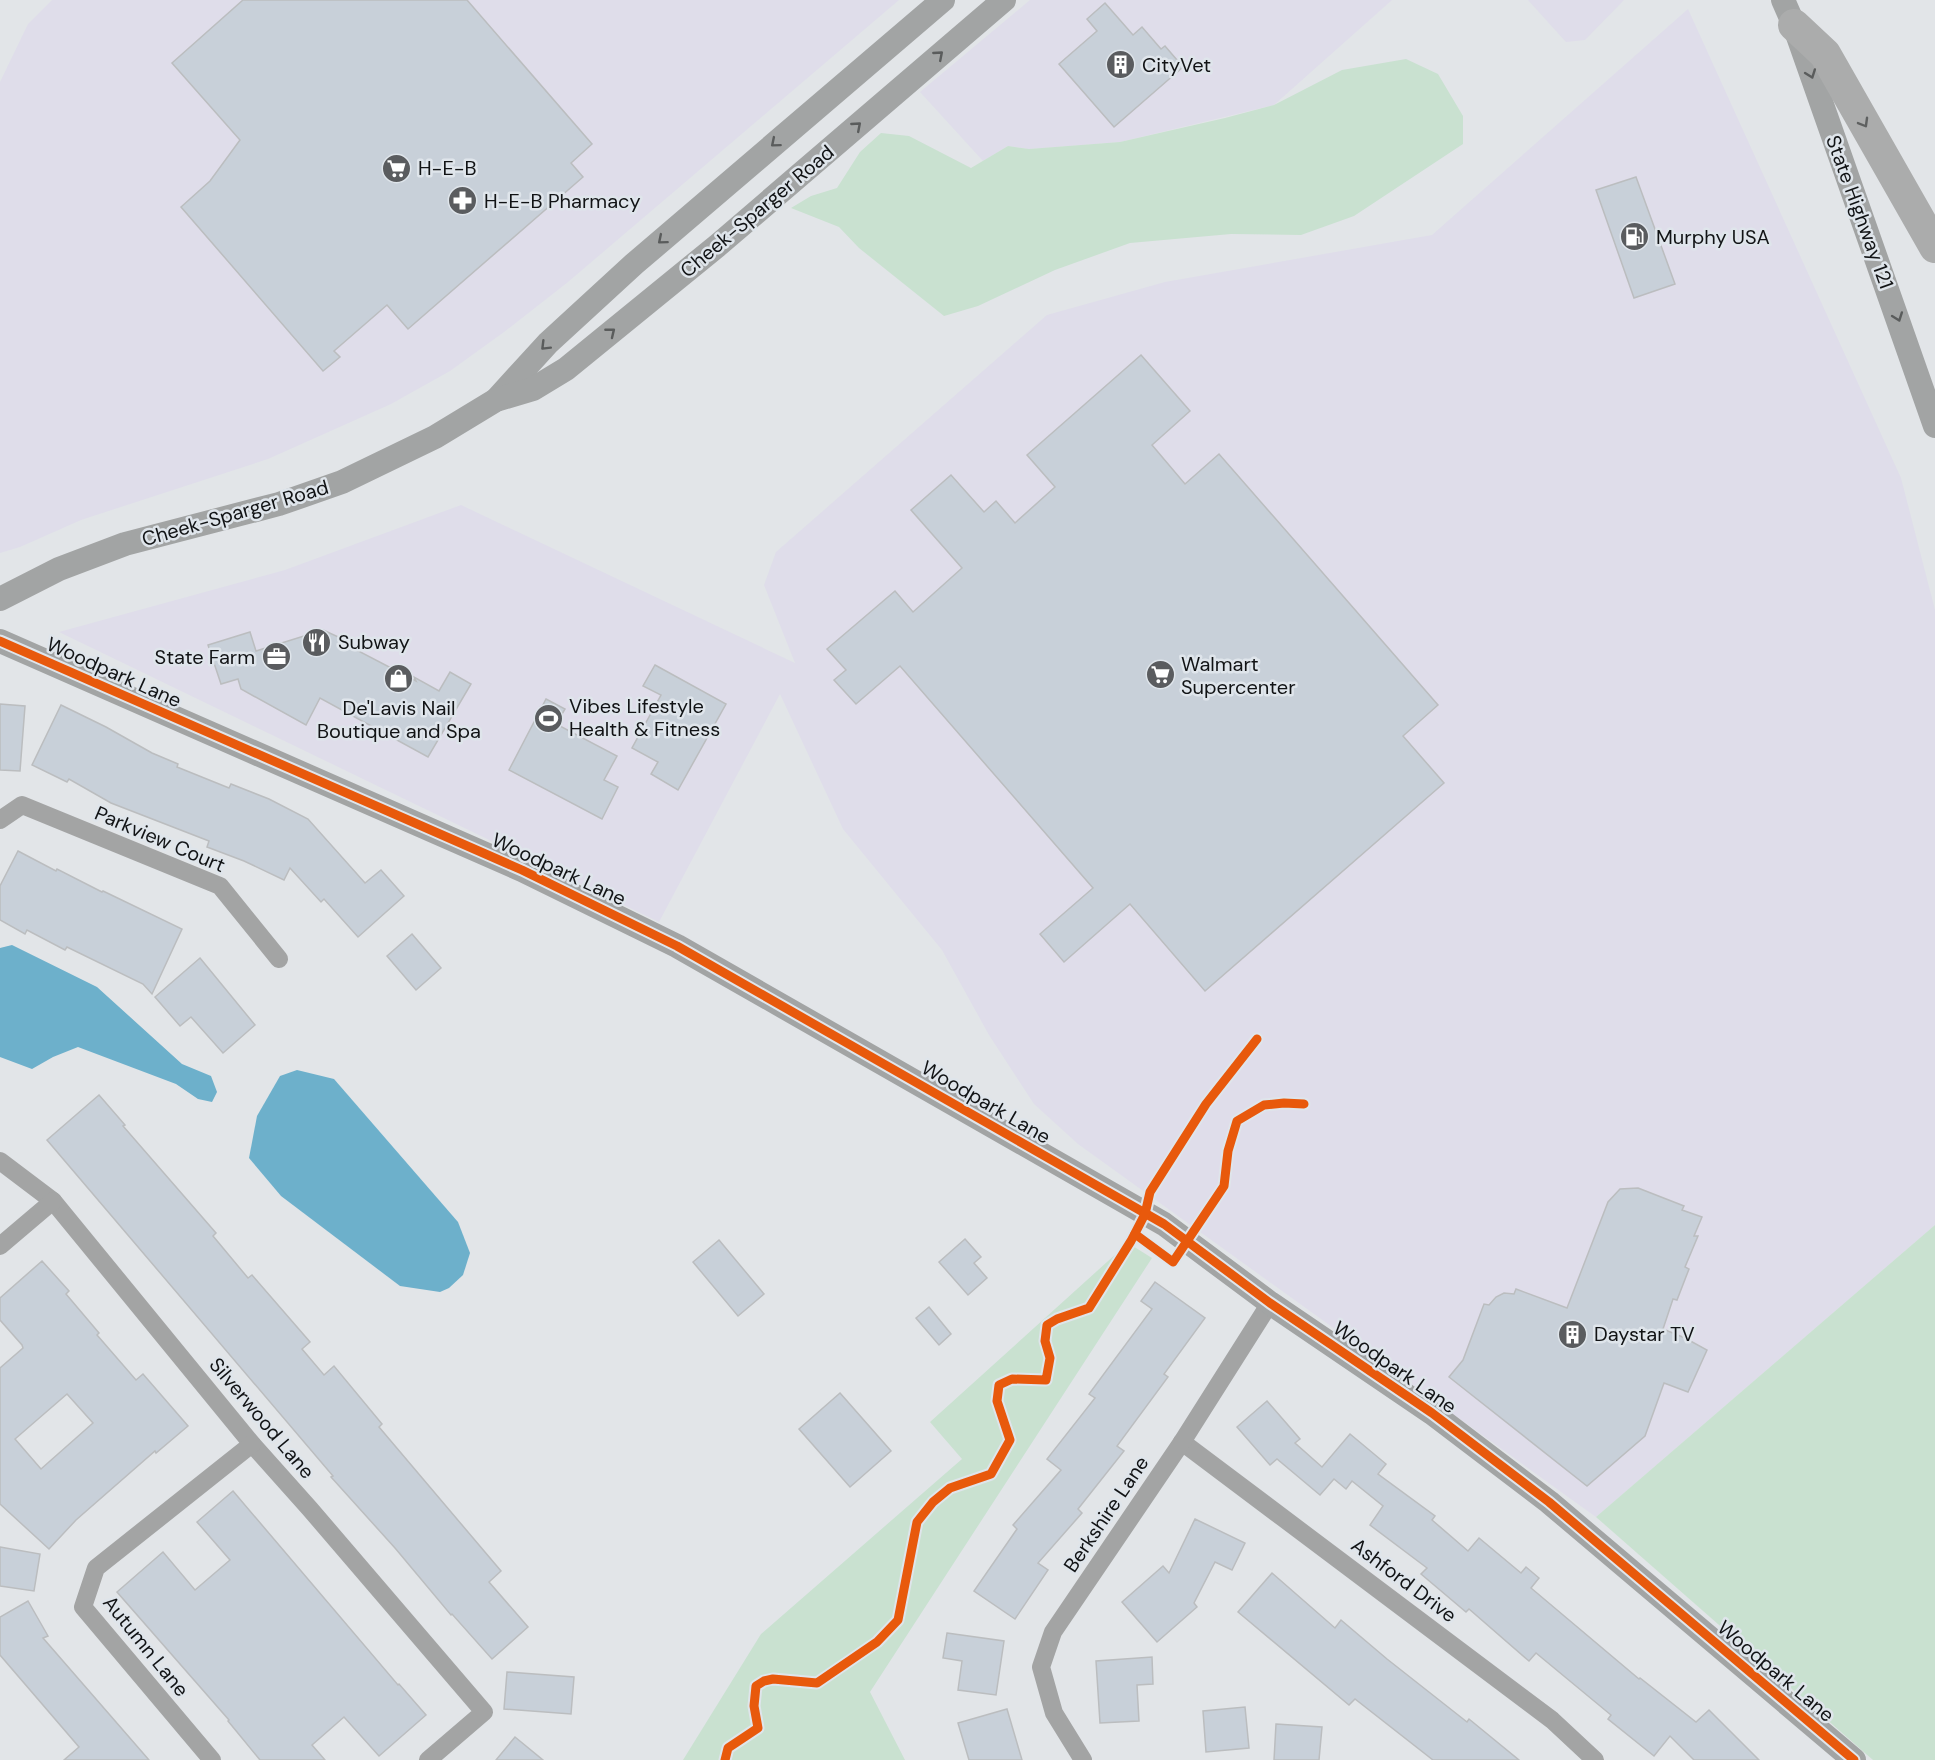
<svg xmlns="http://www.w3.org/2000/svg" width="1935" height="1760" font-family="'DM Sans',sans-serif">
	<rect width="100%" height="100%" fill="#e2e5e8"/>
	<g fill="#dfddea">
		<path d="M52,0h847l-331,282 -64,50 -54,39 -59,33 -123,55 -187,61 -61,27 -20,6v-471l28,-58z"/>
		<path d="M1030,0h362l-118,105 -154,37 -91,7 -21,-3 -25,15 -63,-69z"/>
		<path d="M1528,0h96l-39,40 -19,2z"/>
		<path d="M1688,9l213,469 34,132v615l-339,292 -518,-373 -44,-40 -45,-69 -47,-85 -99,-121 -63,-135 -121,228 -600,-290 226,-62 176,-65 334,158 -31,-78 12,-33 271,-237 118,-33 267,-47z"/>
	</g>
	<g fill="#c9e1d0">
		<path d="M1406,59l32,15 25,42v28l-109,72 -53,19 -70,-1 -101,9 -75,27 -77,36 -34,10 -85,-68 -20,-21 -48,-19 20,-12 26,-8 23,-36 21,-19 28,3 62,32 37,-22 21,3 91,-7 105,-24 49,-13 68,-35z"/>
		<path d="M1935,1225v535h-62l-277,-243z"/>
		<path d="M1128,1243l24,15 -282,434 35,68h-222l78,-126 201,-175 -32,-37z"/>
	</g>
	<g fill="#6db0cb">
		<path d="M12,945l85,42 85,77 29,12 6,16 -5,10 -14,-3 -22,-15 -98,-37 -25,10 -21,12 -32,-12v-109z"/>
		<path d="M297,1070l37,9 124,143 12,31 -7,22 -14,13 -9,4 -40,-6 -119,-90 -32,-38 8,-42 23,-40z"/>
	</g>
	<g fill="#c8d0d9" stroke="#bbbdbf" stroke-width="1.5" fill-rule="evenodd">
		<path d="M243,0h224l125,144 -21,19 12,14 -175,152 -21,-24 -53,46 6,6 -17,14 -142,-164 29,-26 30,-41 -68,-77z"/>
		<path d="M1105,3l28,32 9,-8 19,22 4,-3 18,21 -69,60 -55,-63 38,-33 -10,-12z"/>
		<path d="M1636,177l39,107 -41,14 -38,-108z"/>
		<path d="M1141,355l49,56 -38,34 33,39 34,-30 219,251 -35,31 41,47 -239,208 -75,-87 -66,58 -24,-28 53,-46 -193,-222 -44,38 -22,-24 12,-10 -19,-21 68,-58 18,21 49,-44 -51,-58 40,-35 33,37 12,-11 19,22 40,-36 -28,-32z"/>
		<path d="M323,630l22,10 -2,3 73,38 -2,-4 25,14 11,-19 21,12 -43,73 -108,-59 -14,27 -65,-36 -3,-10 -17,5 -13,-39 42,-13 6,19z"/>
		<path d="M655,665l71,39 -48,86 -27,-16 7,-12 -26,-14 29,-53 -18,-9z"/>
		<path d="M546,699l19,10 -9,15 61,32 -13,24 14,7 -16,32 -93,-49z"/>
		<path d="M0,704l25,2 -5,65 -20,-1z"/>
		<path d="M61,705l45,22 46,26 26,11 -1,3 52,21 2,-4 38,15 39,20 57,64 16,-13 23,26 -46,41 -34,-38 -3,3 -31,-34 -6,12 -40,-19 -37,-14 2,-6 -98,-38 -42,-24 -2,3 -35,-17z"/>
		<path d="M18,851l38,20 1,-2 45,23 1,-1 79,38 -30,65 -9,-10 -76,-37 -2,3 -38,-20 -2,4 -25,-14v-34z"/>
		<path d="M412,934l29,34 -25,22 -29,-34z"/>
		<path d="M200,958l55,67 -32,28 -32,-36 -11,9 -25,-29z"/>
		<path d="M99,1095l26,30 -2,1 93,107 -3,3 35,42 4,-3 58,67 -8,7 22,26 10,-9 48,58 -3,3 122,144 -12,11 39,45 -36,32 -40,-45 -1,1 -56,-67 -64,-71 2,-1 -286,-336z"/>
		<path d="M1638,1188l46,18 -2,4 20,7 -8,19h4l-13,31 4,2 -12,31 -4,-1 -10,30 22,9 22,12 -19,42 -24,-9 -19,53 -58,50 -138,-109 14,-17 21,-56 5,1 7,-8 8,-4 10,1 2,-5 51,19 41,-106 12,-13z"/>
		<path d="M965,1239l16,18 -7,6 13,15 -19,17 -29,-33z"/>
		<path d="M719,1240l45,54 -26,22 -45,-54z"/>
		<path d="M42,1261l27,30 -3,3 33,39 -2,2 39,45 7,-6 45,52 -32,27 -1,-2 -79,69 -27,29 -49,-45v-136l23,-20 -1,-3 -22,-25v-22zM67,1394l26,29 -52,46 -26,-30z"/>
		<path d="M1155,1282l50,36 -41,56 4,3 -51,69 7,5 -46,58 4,4 -44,50 10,7 -33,49 -41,-28 43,-62 -4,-4 48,-55 -14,-11 48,-61 -6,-4 63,-85 -11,-8z"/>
		<path d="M929,1307l22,27 -12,11 -23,-27z"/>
		<path d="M840,1393l51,58 -41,36 -51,-58z"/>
		<path d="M1267,1401l33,38 -5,4 27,24 28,-33 36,30 -8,10 57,42 -3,4 36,31 11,-13 42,35 5,-6 13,11 -8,10 108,91 1,-1 56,44 13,-12 50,50h-65l-24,-24 -16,20 -46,-37 3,-4 -75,-62 -7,8 -60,-52 -3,3 -45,-38 6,-6 -57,-43 13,-19 -31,-25 -6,8 -12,-10 -14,16 -43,-36 -7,6 -33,-38z"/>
		<path d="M233,1491l165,194 1,-1 27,31 -47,41 -35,-39 -32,28 13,15h-65l-32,-39 1,-1 -112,-128 46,-40 32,38 35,-30 -33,-38z"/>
		<path d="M1195,1519l50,24 -13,27 -17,-8 -21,41 3,4 -40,35 -35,-40 41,-36 6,7z"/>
		<path d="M0,1547l40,7 -6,37 -34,-5z"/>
		<path d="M1272,1573l63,55 6,-8 46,39 80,63 2,-3 50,41h-86l-78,-61 -6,6 -111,-93z"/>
		<path d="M28,1601l20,35 -5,2 106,122h-85l15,-13 -79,-92v-38z"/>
		<path d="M947,1633l57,8 -8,54 -38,-5 4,-29 -19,-3z"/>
		<path d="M1152,1657l1,27 -16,1 2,36 -39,2 -4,-62z"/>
		<path d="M507,1672l67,5 -3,37 -67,-5z"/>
		<path d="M1245,1707l4,41 -43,4 -3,-41z"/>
		<path d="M1007,1709l15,51h-53l-11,-37z"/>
		<path d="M1276,1724l46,3 -3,33h-45z"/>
		<path d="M515,1737l28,23h-47z"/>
	</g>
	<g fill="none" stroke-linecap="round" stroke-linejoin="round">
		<g stroke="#a3a4a4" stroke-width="18">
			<path d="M0,820l22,-15 198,81 59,73"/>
			<path d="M0,1161l53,40 199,243 58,65 174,203 -56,48"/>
			<path d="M0,1246l53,-45"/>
			<path d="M1182,1442l370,278 43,40"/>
			<path d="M212,1760l-129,-153 13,-39 156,-124"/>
			<path d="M1083,1760l-29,-47 -13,-46 12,-35 129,-190 88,-139"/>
		</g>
		<g stroke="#a2a4a4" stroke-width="24">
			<path d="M1783,0l11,25 141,401"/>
			<path d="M496,400l52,-57 86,-79 309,-264"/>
			<path d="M0,599l59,-30 66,-25 154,-40 63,-22 93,-45 61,-37 37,-11 33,-20 151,-123 287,-246"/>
			<path d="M0,641l522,229 155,76 487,278 106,79 162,110 117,89 305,258"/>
		</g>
		<path stroke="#abacac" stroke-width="32" d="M1794,25l31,29 110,193"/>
		<defs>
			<g id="cycleway">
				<path d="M0,641l522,229 155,76 487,278 106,79 162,110 117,89 305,258"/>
				<path d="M1135,1234l38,28 51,-76 4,-35 9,-30 27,-16 20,-2 20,1"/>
				<path d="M725,1760l3,-12 30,-20 -4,-22 2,-20 8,-5 9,-2 44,4 60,-41 21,-22 19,-98 16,-20 17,-14 41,-14 19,-34 -13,-39 2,-16 13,-6 34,1 4,-22 -5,-17 2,-16 10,-6 32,-11 42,-67 14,-27 5,-22 56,-88 51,-65"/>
			</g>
		</defs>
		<use href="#cycleway" stroke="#dfe5eb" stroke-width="13"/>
		<use href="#cycleway" stroke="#e8590c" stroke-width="9"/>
	</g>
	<defs><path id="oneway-chevron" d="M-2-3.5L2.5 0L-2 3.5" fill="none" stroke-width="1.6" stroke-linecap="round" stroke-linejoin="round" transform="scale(1.5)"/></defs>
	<g stroke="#5a5c5c">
		<use href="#oneway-chevron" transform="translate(939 55) rotate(-41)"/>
		<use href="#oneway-chevron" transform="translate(1811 74) rotate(70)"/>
		<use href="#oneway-chevron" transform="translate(857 126) rotate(-41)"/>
		<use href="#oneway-chevron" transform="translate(775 143) rotate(140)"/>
		<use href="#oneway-chevron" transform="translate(662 240) rotate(140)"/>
		<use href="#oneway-chevron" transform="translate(1898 317) rotate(70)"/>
		<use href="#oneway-chevron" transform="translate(611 332) rotate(-39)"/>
		<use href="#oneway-chevron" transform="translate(545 346) rotate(135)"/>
	</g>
	<use stroke="#5e6060" href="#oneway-chevron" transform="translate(1864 123) rotate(60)"/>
	<defs>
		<symbol id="building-disc" viewBox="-11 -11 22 22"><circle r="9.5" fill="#5a5c5f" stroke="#dfe5eb"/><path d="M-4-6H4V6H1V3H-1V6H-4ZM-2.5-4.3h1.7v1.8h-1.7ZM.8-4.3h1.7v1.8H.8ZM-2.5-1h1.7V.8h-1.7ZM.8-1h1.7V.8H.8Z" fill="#fff"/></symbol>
		<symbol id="supermarket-disc" viewBox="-11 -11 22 22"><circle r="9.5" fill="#5a5c5f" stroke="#dfe5eb"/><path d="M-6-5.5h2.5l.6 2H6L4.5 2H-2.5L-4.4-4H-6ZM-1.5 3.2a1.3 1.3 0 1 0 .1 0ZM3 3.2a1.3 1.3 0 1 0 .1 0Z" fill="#fff"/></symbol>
		<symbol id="pharmacy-disc" viewBox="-11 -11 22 22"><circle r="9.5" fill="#5a5c5f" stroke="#dfe5eb"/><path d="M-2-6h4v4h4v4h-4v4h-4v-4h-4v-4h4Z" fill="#fff"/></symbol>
		<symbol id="fuel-disc" viewBox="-11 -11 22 22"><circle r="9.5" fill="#5a5c5f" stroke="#dfe5eb"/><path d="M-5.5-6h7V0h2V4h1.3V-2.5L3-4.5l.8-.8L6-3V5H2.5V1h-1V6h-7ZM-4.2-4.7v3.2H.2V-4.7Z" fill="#fff"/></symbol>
		<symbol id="restaurant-disc" viewBox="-11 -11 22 22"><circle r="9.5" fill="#5a5c5f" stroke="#dfe5eb"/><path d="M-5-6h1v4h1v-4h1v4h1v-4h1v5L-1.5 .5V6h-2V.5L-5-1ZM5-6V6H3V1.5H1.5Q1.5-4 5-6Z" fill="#fff"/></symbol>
		<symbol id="office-disc" viewBox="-11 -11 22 22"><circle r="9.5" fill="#5a5c5f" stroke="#dfe5eb"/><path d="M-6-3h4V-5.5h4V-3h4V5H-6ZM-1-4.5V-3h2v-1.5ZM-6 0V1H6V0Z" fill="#fff"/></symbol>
		<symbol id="shop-disc" viewBox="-11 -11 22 22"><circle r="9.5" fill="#5a5c5f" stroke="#dfe5eb"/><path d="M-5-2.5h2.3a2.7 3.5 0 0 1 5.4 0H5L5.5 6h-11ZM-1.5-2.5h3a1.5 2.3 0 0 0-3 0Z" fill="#fff"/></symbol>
		<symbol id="stadium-disc" viewBox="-11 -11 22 22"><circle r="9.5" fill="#5a5c5f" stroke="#dfe5eb"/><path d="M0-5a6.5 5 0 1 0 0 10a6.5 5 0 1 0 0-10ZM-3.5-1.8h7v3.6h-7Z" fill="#fff"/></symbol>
	</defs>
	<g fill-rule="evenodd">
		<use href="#building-disc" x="1104" y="48" width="33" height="33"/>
		<use href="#supermarket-disc" x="380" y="152" width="33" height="33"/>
		<use href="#pharmacy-disc" x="446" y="184" width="33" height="33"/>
		<use href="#fuel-disc" x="1618" y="220" width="33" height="33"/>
		<use href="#restaurant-disc" x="300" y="626" width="33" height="33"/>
		<use href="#office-disc" x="260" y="640" width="33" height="33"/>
		<use href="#supermarket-disc" x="1144" y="658" width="33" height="33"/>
		<use href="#shop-disc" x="382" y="662" width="33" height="33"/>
		<use href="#stadium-disc" x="532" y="702" width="33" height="33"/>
		<use href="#building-disc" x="1556" y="1318" width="33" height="33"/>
	</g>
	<g text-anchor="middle" stroke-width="5" stroke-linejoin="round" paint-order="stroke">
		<g font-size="20" fill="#111315" stroke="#dfe5eb" text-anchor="start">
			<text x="1142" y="72">CityVet</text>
			<text x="418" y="175">H-E-B</text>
			<text x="484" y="208">H-E-B Pharmacy</text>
			<text x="1656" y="244">Murphy USA</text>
			<text x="338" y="649">Subway</text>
			<text x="255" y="664" text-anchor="end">State Farm</text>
			<text x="1181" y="671">Walmart<tspan x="1181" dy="23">Supercenter</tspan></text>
			<text x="569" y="713">Vibes Lifestyle<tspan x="569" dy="23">Health &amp; Fitness</tspan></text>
			<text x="399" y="715" text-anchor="middle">De'Lavis Nail<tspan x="399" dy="23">Boutique and Spa</tspan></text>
			<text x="1594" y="1341">Daystar TV</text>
		</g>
		<g font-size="20" fill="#111315" stroke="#dfe5eb">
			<text transform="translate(757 211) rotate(-40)" y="7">Cheek-Sparger Road</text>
			<text transform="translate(1860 212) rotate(70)" y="7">State Highway 121</text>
			<text transform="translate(235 513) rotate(-16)" y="7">Cheek-Sparger Road</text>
			<text transform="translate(114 672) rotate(24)" y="7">Woodpark Lane</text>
			<text transform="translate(160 839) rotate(23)" y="7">Parkview Court</text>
			<text transform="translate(559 869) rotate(25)" y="7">Woodpark Lane</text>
			<text transform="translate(986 1102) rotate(30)" y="7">Woodpark Lane</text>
			<text transform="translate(1395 1367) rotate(35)" y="7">Woodpark Lane</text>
			<text transform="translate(262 1418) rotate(50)" y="7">Silverwood Lane</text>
			<text transform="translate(1106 1514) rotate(-56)" y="7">Berkshire Lane</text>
			<text transform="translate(1404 1580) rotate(37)" y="7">Ashford Drive</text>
			<text transform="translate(146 1646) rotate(51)" y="7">Autumn Lane</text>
			<text transform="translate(1776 1671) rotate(40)" y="7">Woodpark Lane</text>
		</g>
	</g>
</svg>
